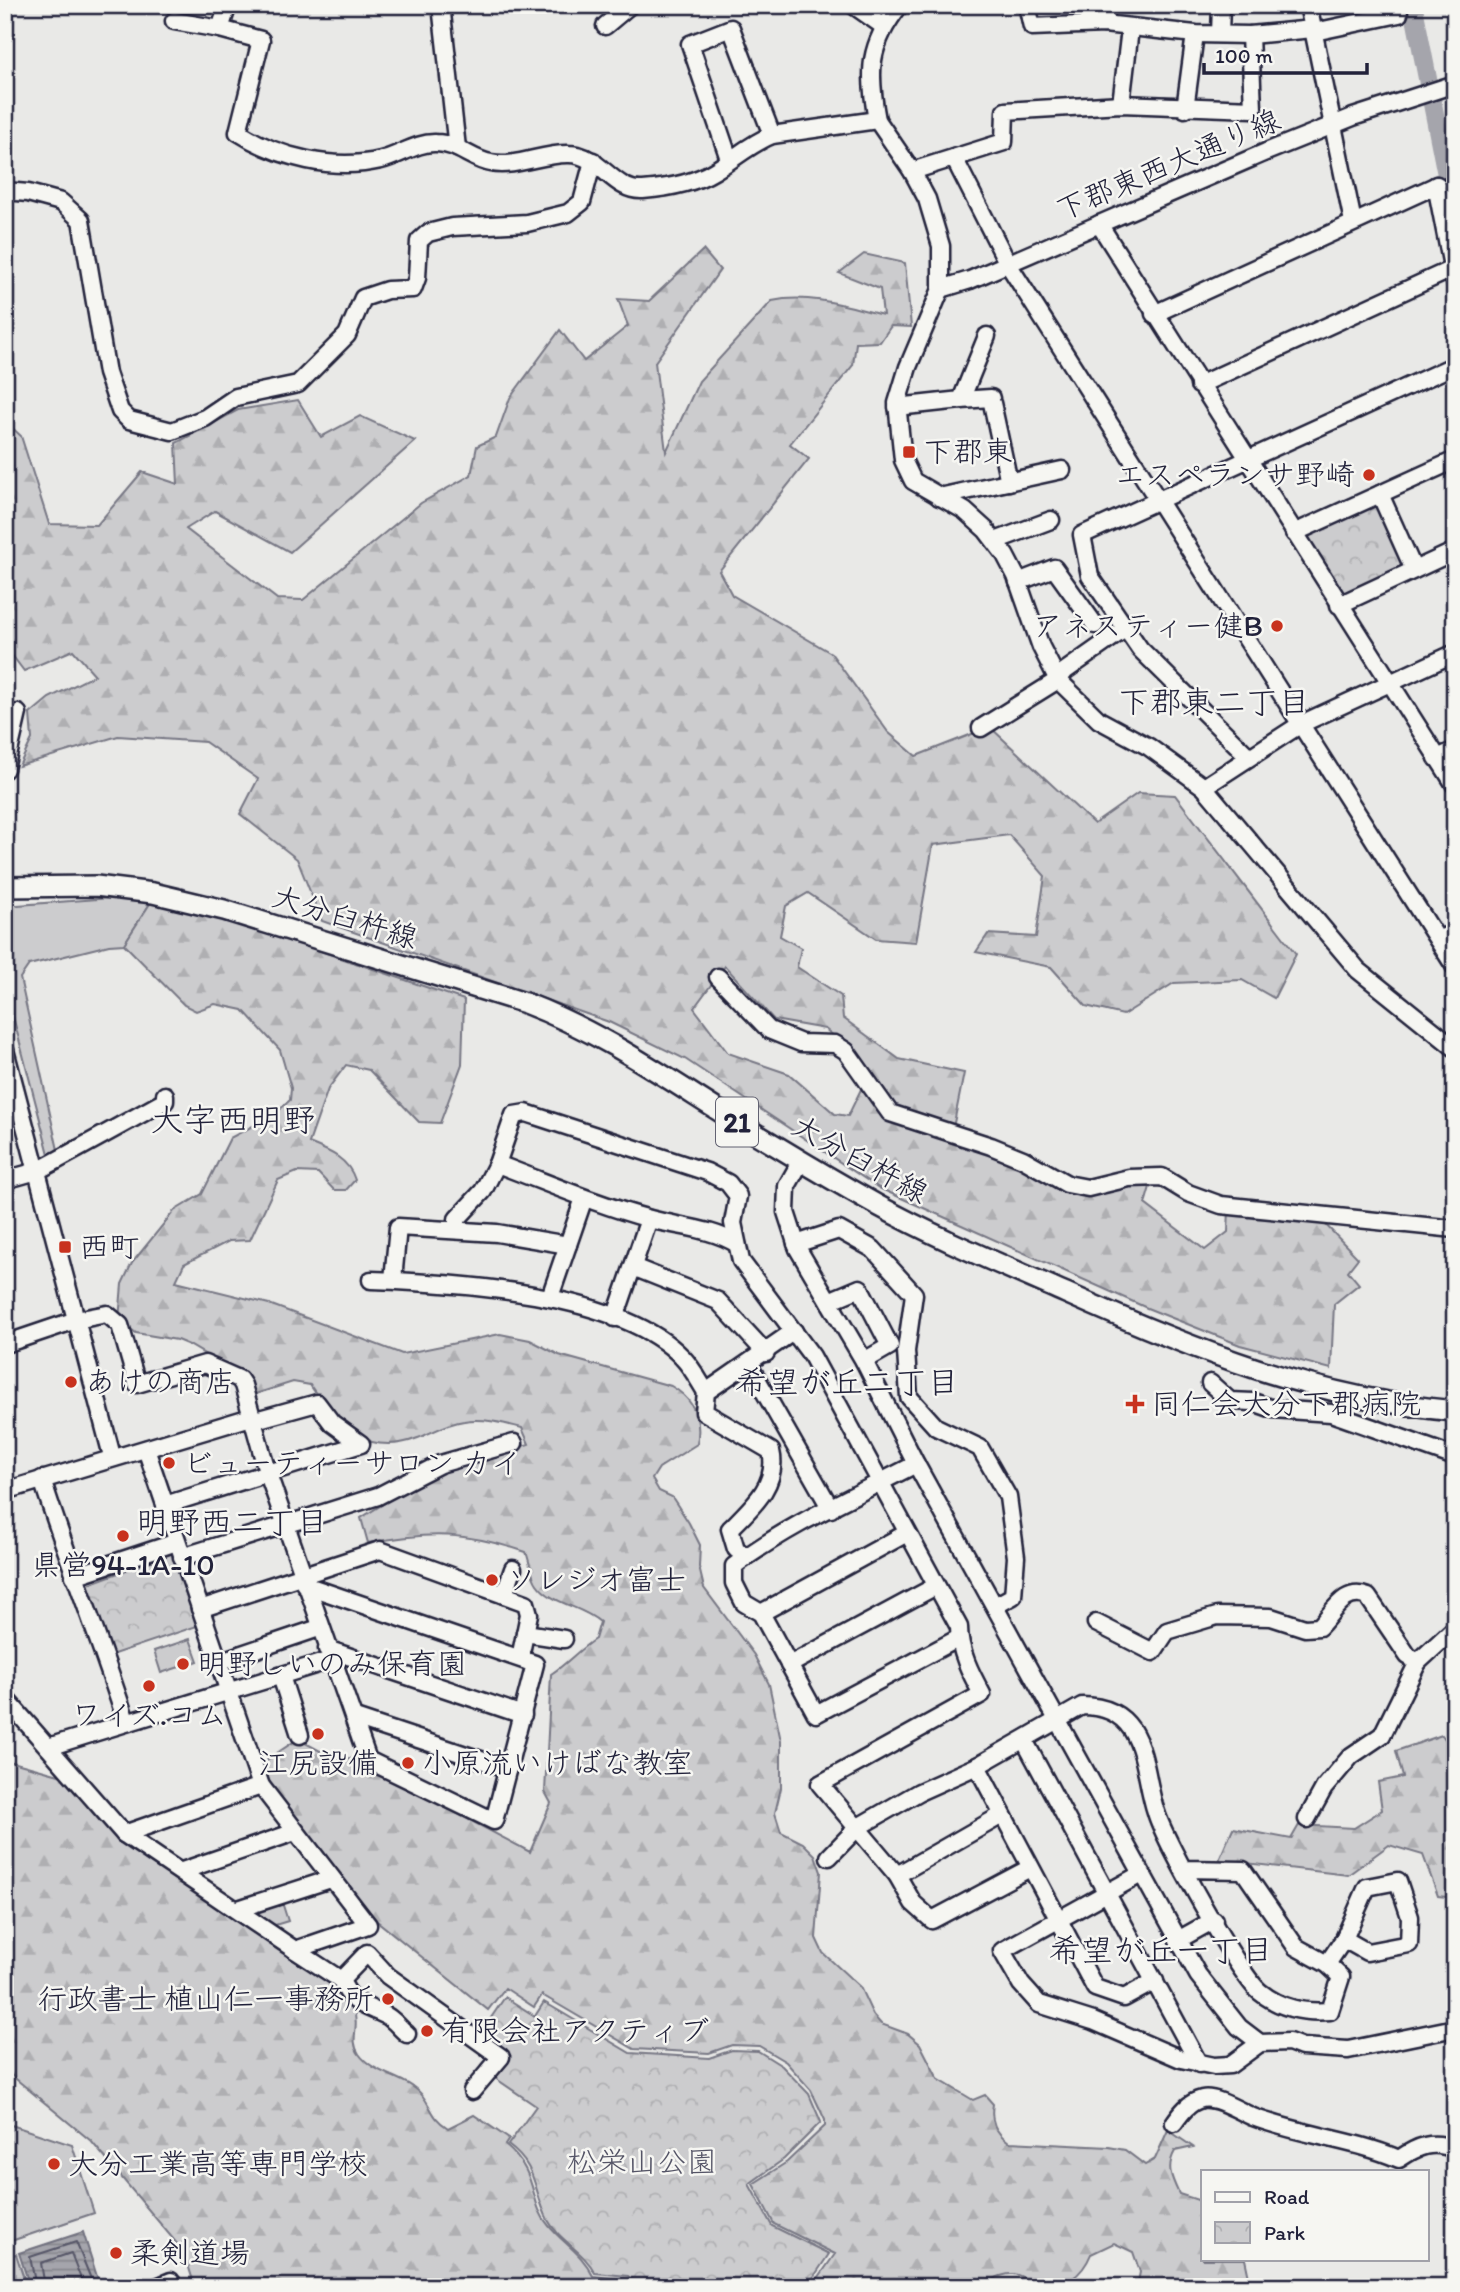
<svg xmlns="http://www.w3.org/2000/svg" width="1460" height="2292" font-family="Itim,'Klee One',sans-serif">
	<defs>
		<pattern id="forest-firs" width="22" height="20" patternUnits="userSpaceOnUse" patternTransform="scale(1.75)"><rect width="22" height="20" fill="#ccccce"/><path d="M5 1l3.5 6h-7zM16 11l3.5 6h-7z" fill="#afafb2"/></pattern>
		<pattern id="park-crowns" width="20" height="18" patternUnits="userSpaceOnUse" patternTransform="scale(1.75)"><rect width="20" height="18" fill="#ccccce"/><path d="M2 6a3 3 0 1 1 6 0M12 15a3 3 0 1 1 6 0" fill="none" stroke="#afafb2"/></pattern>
		<pattern id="water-rules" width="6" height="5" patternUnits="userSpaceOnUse" patternTransform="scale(1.75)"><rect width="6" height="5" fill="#a5a5ac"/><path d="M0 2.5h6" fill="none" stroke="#86868d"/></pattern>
	</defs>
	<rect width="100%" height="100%" fill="#e9e9e7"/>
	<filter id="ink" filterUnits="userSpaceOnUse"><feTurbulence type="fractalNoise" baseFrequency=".0143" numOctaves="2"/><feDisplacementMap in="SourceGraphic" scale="14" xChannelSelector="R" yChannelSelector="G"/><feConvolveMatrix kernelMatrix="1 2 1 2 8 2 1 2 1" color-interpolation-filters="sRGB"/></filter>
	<g filter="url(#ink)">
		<g fill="#ccccce" stroke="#777784" stroke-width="2">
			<path d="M111,898l40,4 -27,42 -15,1 -80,20 -9,13 38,172 -9,4 -44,-168v-80z"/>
			<path d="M190,1639l8,22 -37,12 -7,-22z"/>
			<path d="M281,1899l7,22 -16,5 -16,-12 -3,-7z"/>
			<path d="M5,2123l67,22 22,68 -89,30z"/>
			<path d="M16,2254l11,33h-22v-30z"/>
		</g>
		<g fill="url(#forest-firs)" stroke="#777784" stroke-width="2">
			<path d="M703,250l17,20 -65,92 11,90 33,-71 73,-80c37,-8 75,5 111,14l-3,-26 -41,-16 25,-19 41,9 6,64 -20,-1 -11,16 -24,1 -3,22 -63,79 19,15 -90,112 13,24 99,58 57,79 28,24 74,-29 104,97 44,-31 37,2 121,159 -22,44 -32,-18 -68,3 -51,32 -37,-9 -35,-39 -75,-15 12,-18 48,3 9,-61 -36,-41 -76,10 -17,97 -40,-3 -68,-46 -22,13 -6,30 21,12 -4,19 44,29 2,22 56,41 65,14 -11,55 -62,-19 -43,-62 -23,-18 -51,-9 -49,-54 -31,42 34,45 61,21 46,40 13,2 15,-31 27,32 100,31 66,32h96l-7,24 60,46 23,-18 1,-23 90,9 39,40 -10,13 11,13 -25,20 -3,65 -91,-24 -93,-37 -268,-120 -194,-129 -76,-37 -287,-101 -25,-62 -57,-45 18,-35 -53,-37 -87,-6 -99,30 13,-27 -2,-25 19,-16 46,-23 -22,-25 -49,21 -19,-25v-225l16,15 28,88 48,1 45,-53 36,12 -2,-41 62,-33 60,-10 23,37 39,-21 55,25 -125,111 -75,-41 -29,18 91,70 26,1 118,-97 50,-28 6,-29 19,-9 14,-39 50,-68 24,31 44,-35 -10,-27 31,2z"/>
			<path d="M151,902l64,13 249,85 -2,64 -22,59 -21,-1 -50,-52 -23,-5 -18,24 -19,54c20,8 39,15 46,37l-9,10h-12l-16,-17 -21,-1 -19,8 -28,60 -21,1 -45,23 -8,17 93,23 133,50 98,-20 30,6 29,15 112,31c23,13 31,32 26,58l-38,24 -7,11 7,12 13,6 17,26 11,22 -1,22 5,21 50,67 15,29 12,57v47l-6,25 6,19 22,11 12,12 6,17 -5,66 7,15 37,34 13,28 8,9 27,10 12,10 18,35 35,21 12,-5 8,9c-3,17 2,28 16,38l100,5 16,3 20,15 10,-6 13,-29 25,17 -18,4c-9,16 -4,26 4,43l19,6 5,8v51h42l6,28h-114l3,-15 -7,-20 -19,-9 -23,11c-8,20 -28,38 -52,31 -8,-2 -17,-10 -26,-11 -10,-1 -23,6 -30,13h-171l23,-33 -61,-30 -21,-40 34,-22 38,-36v-6l-14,-30 -25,-28 -27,-16 -27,-1 -23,8 -75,-4 -92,-54 -8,12 -29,-19 -17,22 -111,-89 -108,-133 -4,-27 33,-22 37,20 17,-1 178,94 21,-49 -6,-11 6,-118c17,-11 27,-24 44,-35l5,-17c-18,-16 -49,-18 -63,-38 -6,-8 -7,-22 -11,-32 -61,-20 -95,-21 -158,-9l-7,-25 65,-41 103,-33 -7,-16c-19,-5 -39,-10 -58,-7 -16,2 -31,11 -46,17 -52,20 -80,-12 -108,-53l-17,-3 -41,13 -12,-20 -51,-30 -12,-5 -41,-7 -17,-13 3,-36 10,-21 42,-52 28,-17 28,-56 44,-23 16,-15 1,-12 -11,-38 -37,-40 -28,-6 -19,7 -12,-6 -60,-61z"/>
			<path d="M1442,1735l13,17v146l-17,-2 -15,-41 -34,-10 -41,30 -129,-15 14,-32 58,11 8,-14 55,3 28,-18 -4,-28 25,-5 -7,-26z"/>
			<path d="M5,1760l61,17 56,62 211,142c5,11 16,20 21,31 6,14 -5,28 5,42 15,21 47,22 63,41 11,14 9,22 26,33l26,-13 35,24 -4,6c36,30 22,56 44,81 15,18 33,27 44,50l34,4 7,7h-439l-11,-35 -93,-111 -86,-71z"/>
		</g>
		<g fill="url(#park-crowns)" stroke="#777784" stroke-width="2">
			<path d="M1376,501l32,67 -64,30 -41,-65z"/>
			<path d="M173,1553l27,72 -89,30 -23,-71z"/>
			<path d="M505,1997l30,19 9,-14 86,51 79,5 23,-8 26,1 24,15 27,28 12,28 -37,37 -35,25 23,42 57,28 -22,33h-167l-12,-11 -33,-3c-11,-22 -36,-32 -47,-53 -16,-31 -9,-52 -40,-75l28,-39 -41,-28 15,-22 -30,-22z"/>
		</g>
		<path fill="url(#water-rules)" stroke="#71717f" stroke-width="2" d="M83,2232l16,51 -9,4h-60l-11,-34z"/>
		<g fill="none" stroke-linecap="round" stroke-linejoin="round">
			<g stroke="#565668" stroke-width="2">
				<path d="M36,2287l-6,-30 46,-15 15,37 -1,8"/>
				<path d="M45,2287l-4,-24 30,-10 10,26v8"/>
			</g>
			<path stroke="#a5a5ac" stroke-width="19" d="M1413,5l42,213"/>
			<defs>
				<g id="minor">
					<path d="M441,5l16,143"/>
					<path d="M853,5l30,21"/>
					<path d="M1027,5l5,22 72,-3 91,10 55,1 63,-6"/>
					<path d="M1308,5l45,217"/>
					<path d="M174,21l46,8 41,11 -23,92c40,26 96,39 143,28 18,-4 36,-18 55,-17 21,0 36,17 55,20 25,5 52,-10 78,-9 31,0 44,38 74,36 24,-2 50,-6 71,-19 20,-12 36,-27 58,-36l105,-15 35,51 15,28 14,47v43l-33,78 -11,36 6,57 10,21 52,30 21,19 19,25 11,21 25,71 17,33 41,40 50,27 55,40 154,183 97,78"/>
					<path d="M1104,24l3,-19"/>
					<path d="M605,26l25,-21"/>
					<path d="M220,29l8,-24"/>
					<path d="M1314,32l85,-18 -2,-9"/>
					<path d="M1220,34l1,-29"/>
					<path d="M1121,104l9,-75"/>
					<path d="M1185,109l10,-75"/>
					<path d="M877,120c-9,-48 -9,-75 23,-115"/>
					<path d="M954,158l54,106 447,703"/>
					<path d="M729,159l-39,-115 41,-16 41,107"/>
					<path d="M912,171l92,-29 1,-31 116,-7 132,5 -3,-74"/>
					<path d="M1436,185l19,97"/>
					<path d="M5,191l23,2 33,9 20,18 26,153 13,38 9,9 43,11 33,-13 31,-21 62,-13 49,-49 16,-37 24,-8 26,-1 4,-11 2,-37 9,-8 24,-6 75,-4 41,-10 14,-11 11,-41"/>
					<path d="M1099,224l356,561"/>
					<path d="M941,289l29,-9 296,-128 87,-35 102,-33"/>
					<path d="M1154,314l283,-129"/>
					<path d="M1199,385l253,-116"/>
					<path d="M961,400l30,-2"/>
					<path d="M992,403l17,79"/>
					<path d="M897,407l64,-7 26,-64"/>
					<path d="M1380,494l34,76"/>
					<path d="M939,497l123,-27"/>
					<path d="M1294,533l161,-73"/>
					<path d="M995,541l56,-21"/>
					<path d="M1018,582l36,-14 41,57"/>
					<path d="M1339,605l116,-54"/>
					<path d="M981,728l77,-48 7,-9 61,-43"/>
					<path d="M1249,757l-109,-108 -50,-73 -8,-41 373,-170"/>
					<path d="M1437,758l18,-8"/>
					<path d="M5,769l13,-56"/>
					<path d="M1204,787l97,-63 154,-71"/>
					<path d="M1438,940l17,-8"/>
					<path d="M718,977l51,53 32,13 34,1 11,7 44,62 101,33 32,13 44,25 21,4 41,-10 33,-1 26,16 33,12 234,24"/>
					<path d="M5,1050l107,406"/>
					<path d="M801,1161l-14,25 -1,26 12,37 66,112 52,103 282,511 41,52 21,16 29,-1 13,5 46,3 107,-22"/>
					<path d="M497,1164c51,19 101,41 153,55 29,8 61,9 87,25"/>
					<path d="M5,1180l32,-9 17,-9 111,-61v-6"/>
					<path d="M457,1229v-10l26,-28 14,-27 17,-49 12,-2 181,59 21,11 10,13 -5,27 8,38 71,95 147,271c0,24 12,47 23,67l-162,90 77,91 16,28 19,17 98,-52"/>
					<path d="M796,1244l43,-14 34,19 41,45 -8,57 3,46 27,30 44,21 28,49 8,60 -3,39 -18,10"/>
					<path d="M633,1267l85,34 48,52"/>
					<path d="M371,1280c85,3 249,12 311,77 10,10 17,24 24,35"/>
					<path d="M393,1280l5,-53 99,6 71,12"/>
					<path d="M550,1297l34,-99"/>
					<path d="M829,1301l31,-13 30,58 -26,15"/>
					<path d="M615,1318l34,-99"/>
					<path d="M5,1344l71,-24 31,-6 13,11 17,59 68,-20 34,15 4,6 24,86 101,289 126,61 41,-157 -230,-79"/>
					<path d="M749,1365l82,144"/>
					<path d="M1210,1383l20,18 23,1 20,7 58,4 124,44"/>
					<path d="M916,1464c-61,32 -127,60 -182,102v17l10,20 17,10 55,101 143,-76"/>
					<path d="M42,1479c26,82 58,161 84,242"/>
					<path d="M5,1491l246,-74 8,2 58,-16 15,20 29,21 -196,61"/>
					<path d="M182,1557l196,-61 62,-32 74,-21"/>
					<path d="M746,1557l-10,-8 -6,-20c22,-22 49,-45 41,-78l-67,-39 2,-20 88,-61"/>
					<path d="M74,1576l103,-34"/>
					<path d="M504,1595l9,-26"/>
					<path d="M200,1609l180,-59 146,53 3,11 -9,44"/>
					<path d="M761,1613l146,-80"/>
					<path d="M1096,1623l57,29 14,-21 50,-15 54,1 34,11 14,-1c15,-15 25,-40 49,-30l40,59 10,6 37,-34"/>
					<path d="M525,1633l39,6"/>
					<path d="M327,1649l196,66"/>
					<path d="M218,1662l101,-34"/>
					<path d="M789,1665l147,-79"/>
					<path d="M281,1676l19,59"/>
					<path d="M5,1698l119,136 171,116 73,-25 -107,-139 -115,-337"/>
					<path d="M355,1718l153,51"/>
					<path d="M1024,1740l175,324"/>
					<path d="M48,1747l283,-87"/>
					<path d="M977,1766l118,222 29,10 31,-17"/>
					<path d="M1307,1819l17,-31 27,-32 31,-21 36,-73"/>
					<path d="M124,1834l137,-48"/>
					<path d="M829,1857l29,-30 61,-35 58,-26 105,-60c21,0 38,6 50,24 15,24 15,56 24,82 8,28 84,164 104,180 21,17 44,21 70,19l11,-34 -14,-13 -31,-17 -53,-77 -59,-1"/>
					<path d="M182,1871l113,-39"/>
					<path d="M1141,1874l-139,77 19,33 18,20 54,17 88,38 33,7 16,-1 30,-22"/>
					<path d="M897,1875l105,-60"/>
					<path d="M238,1909l93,-30"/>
					<path d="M1178,1940l36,-20"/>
					<path d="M295,1950l46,30 26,-27 21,23 113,81 -29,34"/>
					<path d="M1327,1964l17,-25 23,-52 31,-6 12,36 -1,27 -42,8 -23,-13"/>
					<path d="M341,1980c10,24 23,25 44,35 9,4 14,13 22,19"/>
					<path d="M1174,2123c7,-10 15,-21 28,-24 15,-3 37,12 51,18 47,18 99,22 146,42 19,-13 33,-19 56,-10"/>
					<path d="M157,2287l14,-6"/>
				</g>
				<path id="major" d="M5,887l91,-1 57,7 71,17 301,93c92,35 168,95 253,144 33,20 67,40 101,59 60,33 124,59 187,87 125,56 251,106 389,118"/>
			</defs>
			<use href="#minor" stroke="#22223b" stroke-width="21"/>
			<use href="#major" stroke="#22223b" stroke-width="24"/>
			<use href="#minor" stroke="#f6f6f2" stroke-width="16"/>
			<use href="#major" stroke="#f6f6f2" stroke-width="19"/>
		</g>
	</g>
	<g fill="#c8321e" stroke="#f6f6f2" stroke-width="2.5">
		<rect x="902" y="445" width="14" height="14" rx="3.5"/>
		<circle cx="1369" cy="475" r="7"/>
		<circle cx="1277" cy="626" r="7"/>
		<rect x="58" y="1240" width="14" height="14" rx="3.5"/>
		<circle cx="71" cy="1382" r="7"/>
		<path d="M1131.5 1393.5h7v7h7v7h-7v7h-7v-7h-7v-7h7z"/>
		<circle cx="169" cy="1463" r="7"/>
		<circle cx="123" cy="1536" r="7"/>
		<circle cx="492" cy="1580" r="7"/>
		<circle cx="183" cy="1664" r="7"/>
		<circle cx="149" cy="1686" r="7"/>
		<circle cx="318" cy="1734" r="7"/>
		<circle cx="408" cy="1763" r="7"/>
		<circle cx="388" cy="1999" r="7"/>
		<circle cx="427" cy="2031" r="7"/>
		<circle cx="54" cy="2164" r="7"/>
		<circle cx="116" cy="2253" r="7"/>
	</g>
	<g text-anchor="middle" stroke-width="5" stroke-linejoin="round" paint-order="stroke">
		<rect fill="#f6f6f2" stroke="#626272" stroke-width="2" x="716" y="1097.5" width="42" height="49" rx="5"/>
		<g font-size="28" font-weight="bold" fill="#22223b">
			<text x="737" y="1132">21</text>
		</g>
		<g font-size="30" fill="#22223b" stroke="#f6f6f2">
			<text transform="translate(1168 165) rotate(-23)" y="10">下郡東西大通り線</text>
			<text transform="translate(345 917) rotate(17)" y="10">大分臼杵線</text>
			<text transform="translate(860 1159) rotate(29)" y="10">大分臼杵線</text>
		</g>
		<g font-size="30" fill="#22223b" stroke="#f6f6f2" text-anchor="start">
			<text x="923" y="462">下郡東</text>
			<text x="1355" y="485" text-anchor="end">エスペランサ野崎</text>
			<text x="1263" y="636" text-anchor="end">アネスティー健B</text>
			<text x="79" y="1257">西町</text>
			<text x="85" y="1392">あけの商店</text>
			<text x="1151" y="1414">同仁会大分下郡病院</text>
			<text x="183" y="1473">ビューティーサロン カイ</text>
			<text x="123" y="1575" text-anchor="middle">県営94-1A-10</text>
			<text x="506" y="1590">ソレジオ富士</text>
			<text x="197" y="1674">明野しいのみ保育園</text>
			<text x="149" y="1725" text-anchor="middle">ワイズ.コム</text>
			<text x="318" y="1773" text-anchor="middle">江尻設備</text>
			<text x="422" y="1773">小原流いけばな教室</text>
			<text x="374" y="2009" text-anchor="end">行政書士 植山仁一事務所</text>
			<text x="441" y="2041">有限会社アクティブ</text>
			<text x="68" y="2174">大分工業高等専門学校</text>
			<text x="130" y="2263">柔剣道場</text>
		</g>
		<g font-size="30" fill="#555567" stroke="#f6f6f2">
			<text x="642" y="2172">松栄山公園</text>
		</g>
		<g font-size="32" fill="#22223b" stroke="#f6f6f2">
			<text x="1214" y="713">下郡東二丁目</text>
			<text x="847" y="1393">希望が丘二丁目</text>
			<text x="232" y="1533">明野西二丁目</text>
			<text x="1161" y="1961">希望が丘一丁目</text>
		</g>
		<g font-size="33" fill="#22223b" stroke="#f6f6f2">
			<text x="233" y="1131">大字西明野</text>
		</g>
	</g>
	<rect width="1460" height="2292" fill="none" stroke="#f6f6f2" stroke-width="28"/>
	<rect x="14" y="14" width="1432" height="2264" fill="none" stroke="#22223b" stroke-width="2.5" filter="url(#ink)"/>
	<rect x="1201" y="2170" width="228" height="91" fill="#f6f6f2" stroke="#a1a1a9" stroke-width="2"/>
	<rect x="1215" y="2192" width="35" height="10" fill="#f6f6f2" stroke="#a1a1a9" stroke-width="2"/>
	<text x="1264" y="2204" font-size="21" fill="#22223b">Road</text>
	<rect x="1215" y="2222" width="35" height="21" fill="url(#park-crowns)" stroke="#a1a1a9" stroke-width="2"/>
	<text x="1264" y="2240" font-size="21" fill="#22223b">Park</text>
	<path d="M1204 63v10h163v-10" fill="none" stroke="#22223b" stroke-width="3.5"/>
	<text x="1215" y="63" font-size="21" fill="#22223b" stroke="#f6f6f2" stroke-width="5" paint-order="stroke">100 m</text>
</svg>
